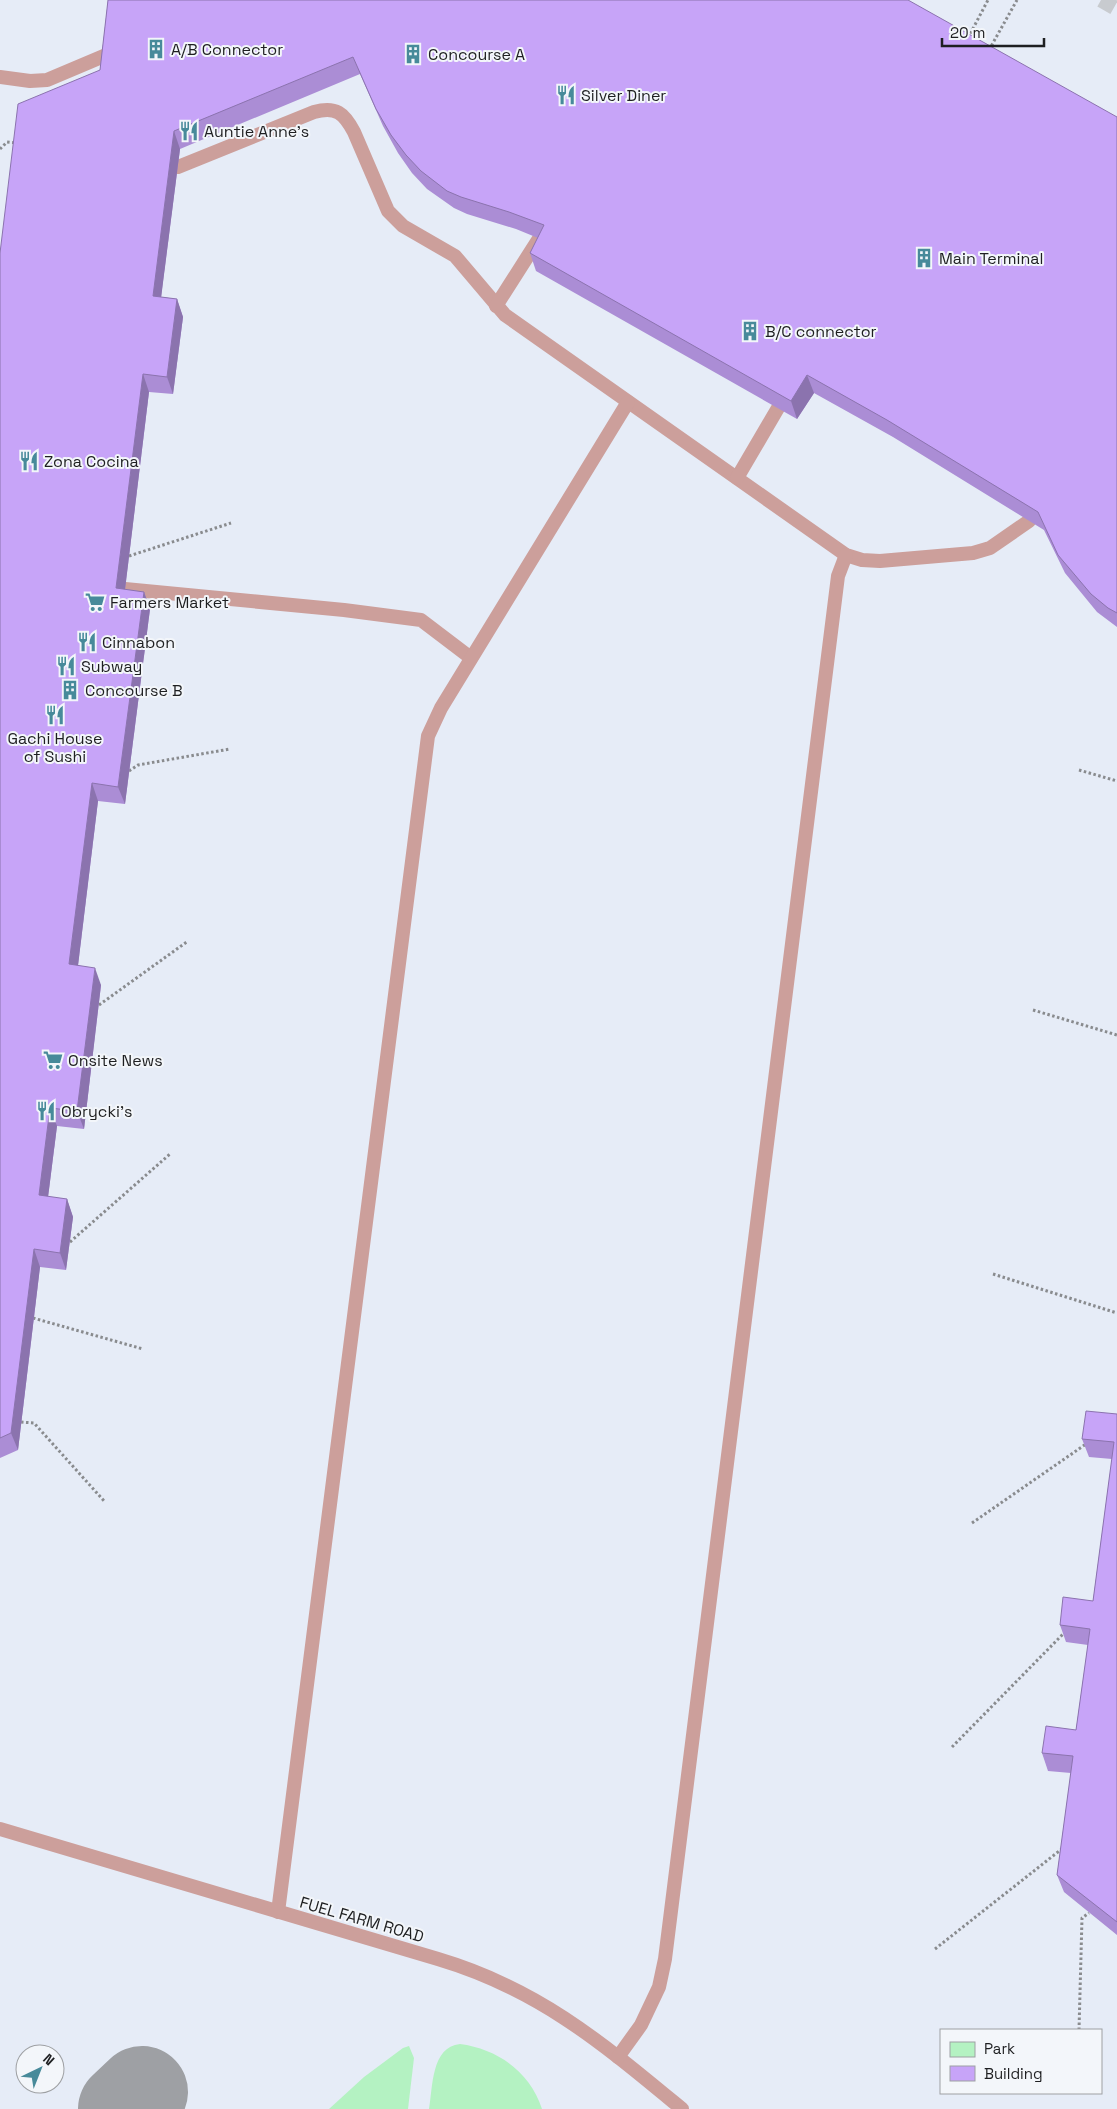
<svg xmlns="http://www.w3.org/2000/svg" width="1117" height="2109" font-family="'Space Grotesk',sans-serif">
	<rect width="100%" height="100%" fill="#f3f6fa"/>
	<path fill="#e6ecf7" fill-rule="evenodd" d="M0,0h1117v2109h-1117zM941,2030h160v63h-160zM25,2054h30v30h-30z"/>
	<g fill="#b4f2c2">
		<path d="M460,2044c38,5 70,28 82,65h-113c4,-22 2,-62 31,-65z"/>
		<path d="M409,2046l5,12 -6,51h-79l35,-32 39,-29z"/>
	</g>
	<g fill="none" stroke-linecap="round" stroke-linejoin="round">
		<path stroke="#9ea0a4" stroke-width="92" d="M124,2109l18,-17"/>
		<path stroke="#c8cbcf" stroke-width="15" stroke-dasharray="15 8" stroke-linecap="butt" d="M1101,0l16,9"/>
		<g stroke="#898b8e" stroke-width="3" stroke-dasharray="2.5 2.5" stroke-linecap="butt">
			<path d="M968,38l20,-38"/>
			<path d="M989,50l28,-50"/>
			<path d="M0,149l7,-7 9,1"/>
			<path d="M129,556l102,-33"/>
			<path d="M1079,770l38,11"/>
			<path d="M129,771l9,-6 92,-16"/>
			<path d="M99,1005l89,-64"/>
			<path d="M1033,1010l84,25"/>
			<path d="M70,1242l100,-88"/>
			<path d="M993,1274l124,39"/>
			<path d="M33,1318l110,31"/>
			<path d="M21,1422l13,1 71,79"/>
			<path d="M972,1523l114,-79"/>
			<path d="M952,1747l114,-116"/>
			<path d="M935,1949l128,-101"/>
			<path d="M1079,2030l3,-112 7,-5"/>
		</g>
		<g stroke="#cc9f9b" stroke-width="14">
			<path d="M0,77l30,4 17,-1 71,-30"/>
			<path d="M178,167l136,-55c22,-6 30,1 40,20l34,79 15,15 52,30 50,59 341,240 16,5 18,1 93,-8 17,-5 39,-27"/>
			<path d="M496,306l44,-69"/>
			<path d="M737,478l41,-70"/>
			<path d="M125,589l219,21 77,10 50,38"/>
			<path d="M0,1829l438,130c101,30 164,84 244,150"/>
			<path d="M278,1912l150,-1176 13,-28 187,-306"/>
			<path d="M618,2057l23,-32 18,-38 6,-28 173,-1383 8,-21"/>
		</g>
	</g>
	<g fill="#ab8dd5">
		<path d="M108,0l1009,117v510l-20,-15 -32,-39 -21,-43 -151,-93 -79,-44 -17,26 -261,-148 -6,-18 8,-15 -22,-9 -49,-15 -13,-6 -27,-19 -15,-16 -14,-20 -15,-27 -23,-52 -180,75 -19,148 16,2 6,18 -10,77 -24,-2 -24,197 19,3 6,17 -25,195 -27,-3 -20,164 23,20 -17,144 -27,-3 -9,71 19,2 6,18 -7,53 -26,-3 -22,183 -18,8v-1205l100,-183z"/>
		<path d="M1117,1414v521l-53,-43 -7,-17 14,-102 -23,-2 -6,-18 34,-23 12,-85 -22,-3 -6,-17 33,-24 19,-142 -23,-2 -7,-18z"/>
	</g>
	<g fill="#8b73ae">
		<path d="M174,131l6,18 -21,165 -6,-18z"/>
		<path d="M177,299l6,18 -10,77 -6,-17z"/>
		<path d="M143,374l6,18 -26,214 -7,-18z"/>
		<path d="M807,375l7,18 -17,26 -6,-18z"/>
		<path d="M144,592l6,17 -25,195 -7,-17z"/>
		<path d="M92,783l6,18 -22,181 -7,-18z"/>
		<path d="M95,968l6,17 -17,144 -7,-18z"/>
		<path d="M50,1108l7,18 -11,87 -7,-18z"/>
		<path d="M67,1199l6,18 -7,53 -6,-17z"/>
		<path d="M34,1249l6,18 -22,183 -7,-17z"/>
	</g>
	<g fill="#c7a4f8" stroke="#8b73ae">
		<path d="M108,0h800l209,117v496l-9,-5 -17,-14 -33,-39 -20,-43 -151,-92 -80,-45 -16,26 -261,-148 14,-28 -35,-13 -48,-15 -14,-6 -26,-20 -15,-16 -15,-20 -15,-26 -23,-52 -179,74 -21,165 24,3 -10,78 -24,-3 -27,214 28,4 -26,195 -26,-4 -23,181 26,4 -18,143 -27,-3 -11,87 28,4 -7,54 -26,-4 -23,184 -11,5v-1185l18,-149 82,-34z"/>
		<path d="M1086,1411l31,3v508l-60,-47 16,-119 -31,-3 4,-27 30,4 14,-101 -30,-4 3,-28 30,4 21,-159 -32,-3z"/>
	</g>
	<defs>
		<symbol id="building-bare" viewBox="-9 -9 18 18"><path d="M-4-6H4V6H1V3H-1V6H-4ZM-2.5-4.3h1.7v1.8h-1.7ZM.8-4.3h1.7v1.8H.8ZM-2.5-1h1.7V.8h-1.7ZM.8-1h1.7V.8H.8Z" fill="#478a9a" stroke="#f3f6fa" stroke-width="2.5" paint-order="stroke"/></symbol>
		<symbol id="restaurant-bare" viewBox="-9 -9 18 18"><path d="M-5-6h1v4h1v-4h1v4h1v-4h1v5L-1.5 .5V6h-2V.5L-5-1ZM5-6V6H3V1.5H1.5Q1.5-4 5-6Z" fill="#478a9a" stroke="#f3f6fa" stroke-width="2.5" paint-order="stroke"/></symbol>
		<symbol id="supermarket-bare" viewBox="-9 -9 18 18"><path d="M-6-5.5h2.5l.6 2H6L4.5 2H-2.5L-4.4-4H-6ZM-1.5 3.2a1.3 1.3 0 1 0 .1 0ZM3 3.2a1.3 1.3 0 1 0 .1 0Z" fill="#478a9a" stroke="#f3f6fa" stroke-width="2.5" paint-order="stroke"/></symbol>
	</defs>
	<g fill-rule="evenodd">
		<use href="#building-bare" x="142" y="35" width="28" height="28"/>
		<use href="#building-bare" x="399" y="40" width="28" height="28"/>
		<use href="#restaurant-bare" x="552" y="81" width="28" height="28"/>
		<use href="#restaurant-bare" x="175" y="117" width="28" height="28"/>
		<use href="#building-bare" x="910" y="244" width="28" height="28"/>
		<use href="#building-bare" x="736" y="317" width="28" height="28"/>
		<use href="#restaurant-bare" x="15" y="447" width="28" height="28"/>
		<use href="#supermarket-bare" x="81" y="588" width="28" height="28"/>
		<use href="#restaurant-bare" x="73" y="628" width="28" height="28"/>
		<use href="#restaurant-bare" x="52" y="652" width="28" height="28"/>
		<use href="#building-bare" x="56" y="676" width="28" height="28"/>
		<use href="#restaurant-bare" x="41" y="701" width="28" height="28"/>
		<use href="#supermarket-bare" x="39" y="1046" width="28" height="28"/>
		<use href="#restaurant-bare" x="32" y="1097" width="28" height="28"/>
	</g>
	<g text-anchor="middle" stroke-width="4" stroke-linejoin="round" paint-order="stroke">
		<g font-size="16" fill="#1e1f21" stroke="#f3f6fa" text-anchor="start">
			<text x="171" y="55">A/B Connector</text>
			<text x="428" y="60">Concourse A</text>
			<text x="581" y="101">Silver Diner</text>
			<text x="204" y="137">Auntie Anne's</text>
			<text x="939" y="264">Main Terminal</text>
			<text x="765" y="337">B/C connector</text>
			<text x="44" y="467">Zona Cocina</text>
			<text x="110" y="608">Farmers Market</text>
			<text x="102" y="648">Cinnabon</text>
			<text x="81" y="672">Subway</text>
			<text x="85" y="696">Concourse B</text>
			<text x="55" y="744" text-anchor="middle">Gachi House<tspan x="55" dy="18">of Sushi</tspan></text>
			<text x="68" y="1066">Onsite News</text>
			<text x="61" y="1117">Obrycki's</text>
		</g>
		<g font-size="16" fill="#1e1f21" stroke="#f3f6fa">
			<text transform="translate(362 1919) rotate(16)" y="6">FUEL FARM ROAD</text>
		</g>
	</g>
	<rect x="940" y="2029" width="162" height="65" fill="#f3f6fa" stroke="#9ea0a3"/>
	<rect x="950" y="2042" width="25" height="15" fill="#b4f2c2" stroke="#9ea0a3"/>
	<text x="984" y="2054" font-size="15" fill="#1e1f21">Park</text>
	<rect x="950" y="2066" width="25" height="15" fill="#c7a4f8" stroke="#9ea0a3"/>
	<text x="984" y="2079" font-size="15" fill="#1e1f21">Building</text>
	<g transform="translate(40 2069) rotate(43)"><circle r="24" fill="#f3f6fa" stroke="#9ea0a3"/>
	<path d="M0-4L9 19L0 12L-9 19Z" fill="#478a9a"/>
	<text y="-8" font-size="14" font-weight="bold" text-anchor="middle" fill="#1e1f21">N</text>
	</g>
	<path d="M942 38v8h102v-8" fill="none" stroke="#1e1f21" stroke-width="2.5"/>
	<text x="950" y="38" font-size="15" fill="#1e1f21" stroke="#f3f6fa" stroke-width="4" paint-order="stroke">20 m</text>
</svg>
